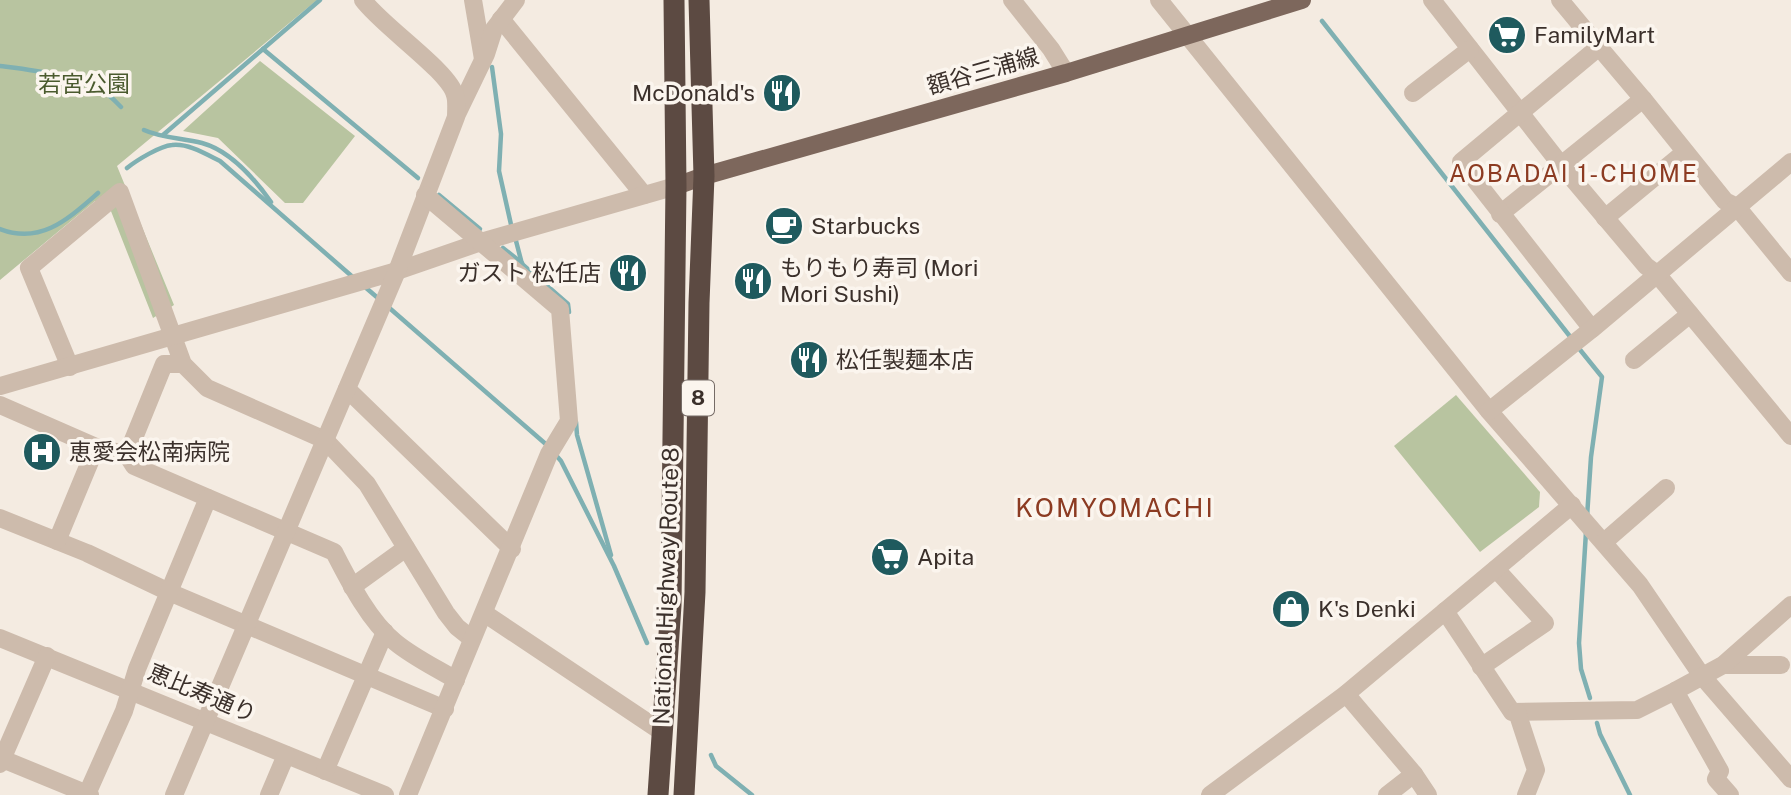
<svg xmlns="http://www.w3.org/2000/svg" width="1791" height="795" font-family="'Public Sans','Noto Sans JP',sans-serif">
	<rect width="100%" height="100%" fill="#f4ebe1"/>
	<g fill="#b8c4a0">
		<path d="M0,0h317l-200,166 57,139 -21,13 -46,-117h-12l-95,79z"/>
		<path d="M260,61l95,75 -52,67h-18l-67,-65 -35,-7z"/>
		<path d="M1456,395l84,97 -1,15 -59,45 -86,-106z"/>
	</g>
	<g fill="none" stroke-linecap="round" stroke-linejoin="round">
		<g stroke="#7fb0b2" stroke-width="4.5">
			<path d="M1322,21l250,318"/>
			<path d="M263,49l155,129"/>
			<path d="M0,66c31,4 78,9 104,26 7,4 12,10 17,15"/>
			<path d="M492,67l9,67 -2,37 13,58"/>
			<path d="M144,130c17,8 39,8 58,13 29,8 52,35 69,59"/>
			<path d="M163,135l157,-135"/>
			<path d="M127,168c10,-8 33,-22 45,-23 16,-2 34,9 48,16l135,118"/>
			<path d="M439,195l41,34"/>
			<path d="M0,229c41,16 68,-10 98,-36"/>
			<path d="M515,237l7,27 46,40 1,8"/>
			<path d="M503,248l19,15"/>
			<path d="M365,287l14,12"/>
			<path d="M386,305l162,141"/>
			<path d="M1577,346l25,31 -11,80 -4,60"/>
			<path d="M576,422l1,13 34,120"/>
			<path d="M554,453l7,8 53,105 33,77"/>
			<path d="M1586,532l-7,111 2,26 9,29"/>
			<path d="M1597,723l3,11 30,61"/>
			<path d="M711,755l5,11 36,29"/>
		</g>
		<g stroke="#cdbbac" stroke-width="18">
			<path d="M473,0l10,59"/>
			<path d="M1012,0l39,49 15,24"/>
			<path d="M1159,0l330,411 151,174 62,91 89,103"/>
			<path d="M1432,0l129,165 85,101 11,8 134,162"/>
			<path d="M1560,0l39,47"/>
			<path d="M501,19l143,176"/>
			<path d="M1413,93l57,-44"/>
			<path d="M457,114l29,-60 8,-25 22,-29"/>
			<path d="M1500,214l143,-115"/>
			<path d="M1605,218l80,-66"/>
			<path d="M1592,329l-131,-167 138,-115 44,52 82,102 12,6 54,66"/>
			<path d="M1634,360l56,-46"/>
			<path d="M70,367l-41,-99 91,-76 63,172 24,24 118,52 42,44 79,129 11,14 15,12"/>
			<path d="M0,386l397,-115 84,-29 195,-56"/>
			<path d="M347,389l165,160"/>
			<path d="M0,405l96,42 31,8 7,11 200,86c15,29 35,69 61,90 18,15 41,26 61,38"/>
			<path d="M1489,411l103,-82 199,-167"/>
			<path d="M127,455l37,-91h19"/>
			<path d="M0,518l87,35 82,39 276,117"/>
			<path d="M57,541l39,-94"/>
			<path d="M1604,542l62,-54"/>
			<path d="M352,587l54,-39"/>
			<path d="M1445,611l67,101 125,-2 38,-19"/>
			<path d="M484,613l178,119"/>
			<path d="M0,638l385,157"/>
			<path d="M1723,665h58"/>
			<path d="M1481,667l64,-44 -49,-54"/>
			<path d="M1346,694l68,80 14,21"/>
			<path d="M1517,712l19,58 -10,25"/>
			<path d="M0,758l90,37"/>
			<path d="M0,764l47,-108"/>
			<path d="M325,771l60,-139"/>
			<path d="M87,794l37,-83 13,-42 71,-171"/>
			<path d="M174,795l223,-524 59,-154c0,-7 1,-16 -1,-22 -6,-24 -73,-69 -92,-95"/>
			<path d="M269,795l17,-40"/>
			<path d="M408,795l141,-341 20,-33 -9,-112 -135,-114"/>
			<path d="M1210,795l136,-101 226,-189"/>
			<path d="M1387,795l27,-21"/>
			<path d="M1730,795l-14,-16 4,-8 -45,-80 48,-26 68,-60"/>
		</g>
		<path stroke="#7d675c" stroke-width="18" d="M676,186l28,-10 362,-103 236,-73"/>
		<g stroke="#5c4a42" stroke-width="21">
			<path d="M658,795l13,-190 5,-419 -2,-186"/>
			<path d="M684,795l11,-203 4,-289 5,-127 -5,-176"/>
		</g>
	</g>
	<defs>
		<symbol id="supermarket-disc" viewBox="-11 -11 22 22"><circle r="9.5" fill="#1f5a5e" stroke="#fbf5ee"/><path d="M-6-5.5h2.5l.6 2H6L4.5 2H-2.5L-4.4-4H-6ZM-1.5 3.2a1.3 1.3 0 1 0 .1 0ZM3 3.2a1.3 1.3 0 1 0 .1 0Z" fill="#fff"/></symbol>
		<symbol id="restaurant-disc" viewBox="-11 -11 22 22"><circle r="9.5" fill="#1f5a5e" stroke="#fbf5ee"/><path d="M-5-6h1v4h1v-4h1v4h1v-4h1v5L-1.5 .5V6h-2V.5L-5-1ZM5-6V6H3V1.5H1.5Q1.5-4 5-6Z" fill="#fff"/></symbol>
		<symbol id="cafe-disc" viewBox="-11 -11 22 22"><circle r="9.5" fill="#1f5a5e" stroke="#fbf5ee"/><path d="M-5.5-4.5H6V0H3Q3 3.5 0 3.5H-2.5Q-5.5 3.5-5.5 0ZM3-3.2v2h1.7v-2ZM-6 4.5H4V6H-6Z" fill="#fff"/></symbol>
		<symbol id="hospital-disc" viewBox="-11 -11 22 22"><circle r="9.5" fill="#1f5a5e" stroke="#fbf5ee"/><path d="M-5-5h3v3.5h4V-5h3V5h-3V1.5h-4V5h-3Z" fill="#fff"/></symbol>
		<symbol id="shop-disc" viewBox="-11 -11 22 22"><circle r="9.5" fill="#1f5a5e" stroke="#fbf5ee"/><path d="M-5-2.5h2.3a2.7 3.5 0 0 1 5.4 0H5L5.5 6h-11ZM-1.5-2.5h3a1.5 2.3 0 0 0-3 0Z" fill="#fff"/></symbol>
	</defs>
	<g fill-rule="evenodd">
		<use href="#supermarket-disc" x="1485" y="13" width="44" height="44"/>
		<use href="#restaurant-disc" x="760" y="71" width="44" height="44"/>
		<use href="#cafe-disc" x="762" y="204" width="44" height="44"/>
		<use href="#restaurant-disc" x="606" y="251" width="44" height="44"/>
		<use href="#restaurant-disc" x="731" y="259" width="44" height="44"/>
		<use href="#restaurant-disc" x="787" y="338" width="44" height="44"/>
		<use href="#hospital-disc" x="20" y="430" width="44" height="44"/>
		<use href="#supermarket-disc" x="868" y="535" width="44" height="44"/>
		<use href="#shop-disc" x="1269" y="587" width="44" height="44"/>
	</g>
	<g text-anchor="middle" stroke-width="7" stroke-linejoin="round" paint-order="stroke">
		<rect fill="#fbf5ee" stroke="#756b66" stroke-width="2" x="682" y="380.5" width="32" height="35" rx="5"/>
		<g font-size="21" font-weight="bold" fill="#3b302b">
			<text x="698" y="405">8</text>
		</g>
		<g font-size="23" fill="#3b302b" stroke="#fbf5ee" text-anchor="start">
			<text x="1534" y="43">FamilyMart</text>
			<text x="755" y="101" text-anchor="end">McDonald's</text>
			<text x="811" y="234">Starbucks</text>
			<text x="780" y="276">もりもり寿司 (Mori<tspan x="780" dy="26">Mori Sushi)</tspan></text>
			<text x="601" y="281" text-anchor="end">ガスト 松任店</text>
			<text x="836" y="368">松任製麺本店</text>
			<text x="69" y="460">恵愛会松南病院</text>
			<text x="917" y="565">Apita</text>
			<text x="1318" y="617">K's Denki</text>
		</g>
		<g font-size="23" fill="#3b302b" stroke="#fbf5ee">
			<text transform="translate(983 71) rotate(-16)" y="8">額谷三浦線</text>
			<text transform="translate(666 586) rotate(-88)" y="8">National Highway Route 8</text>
			<text transform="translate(202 693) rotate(23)" y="8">恵比寿通り</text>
		</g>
		<g font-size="23" fill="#4a5a2e" stroke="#fbf5ee">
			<text x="84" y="92">若宮公園</text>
		</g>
		<g font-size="24" letter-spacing="2" fill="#8c3b22" stroke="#fbf5ee">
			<text x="1574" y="182">AOBADAI 1-CHOME</text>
		</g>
		<g font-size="26" letter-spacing="2" fill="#8c3b22" stroke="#fbf5ee">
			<text x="1115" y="517">KOMYOMACHI</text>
		</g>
	</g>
</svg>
